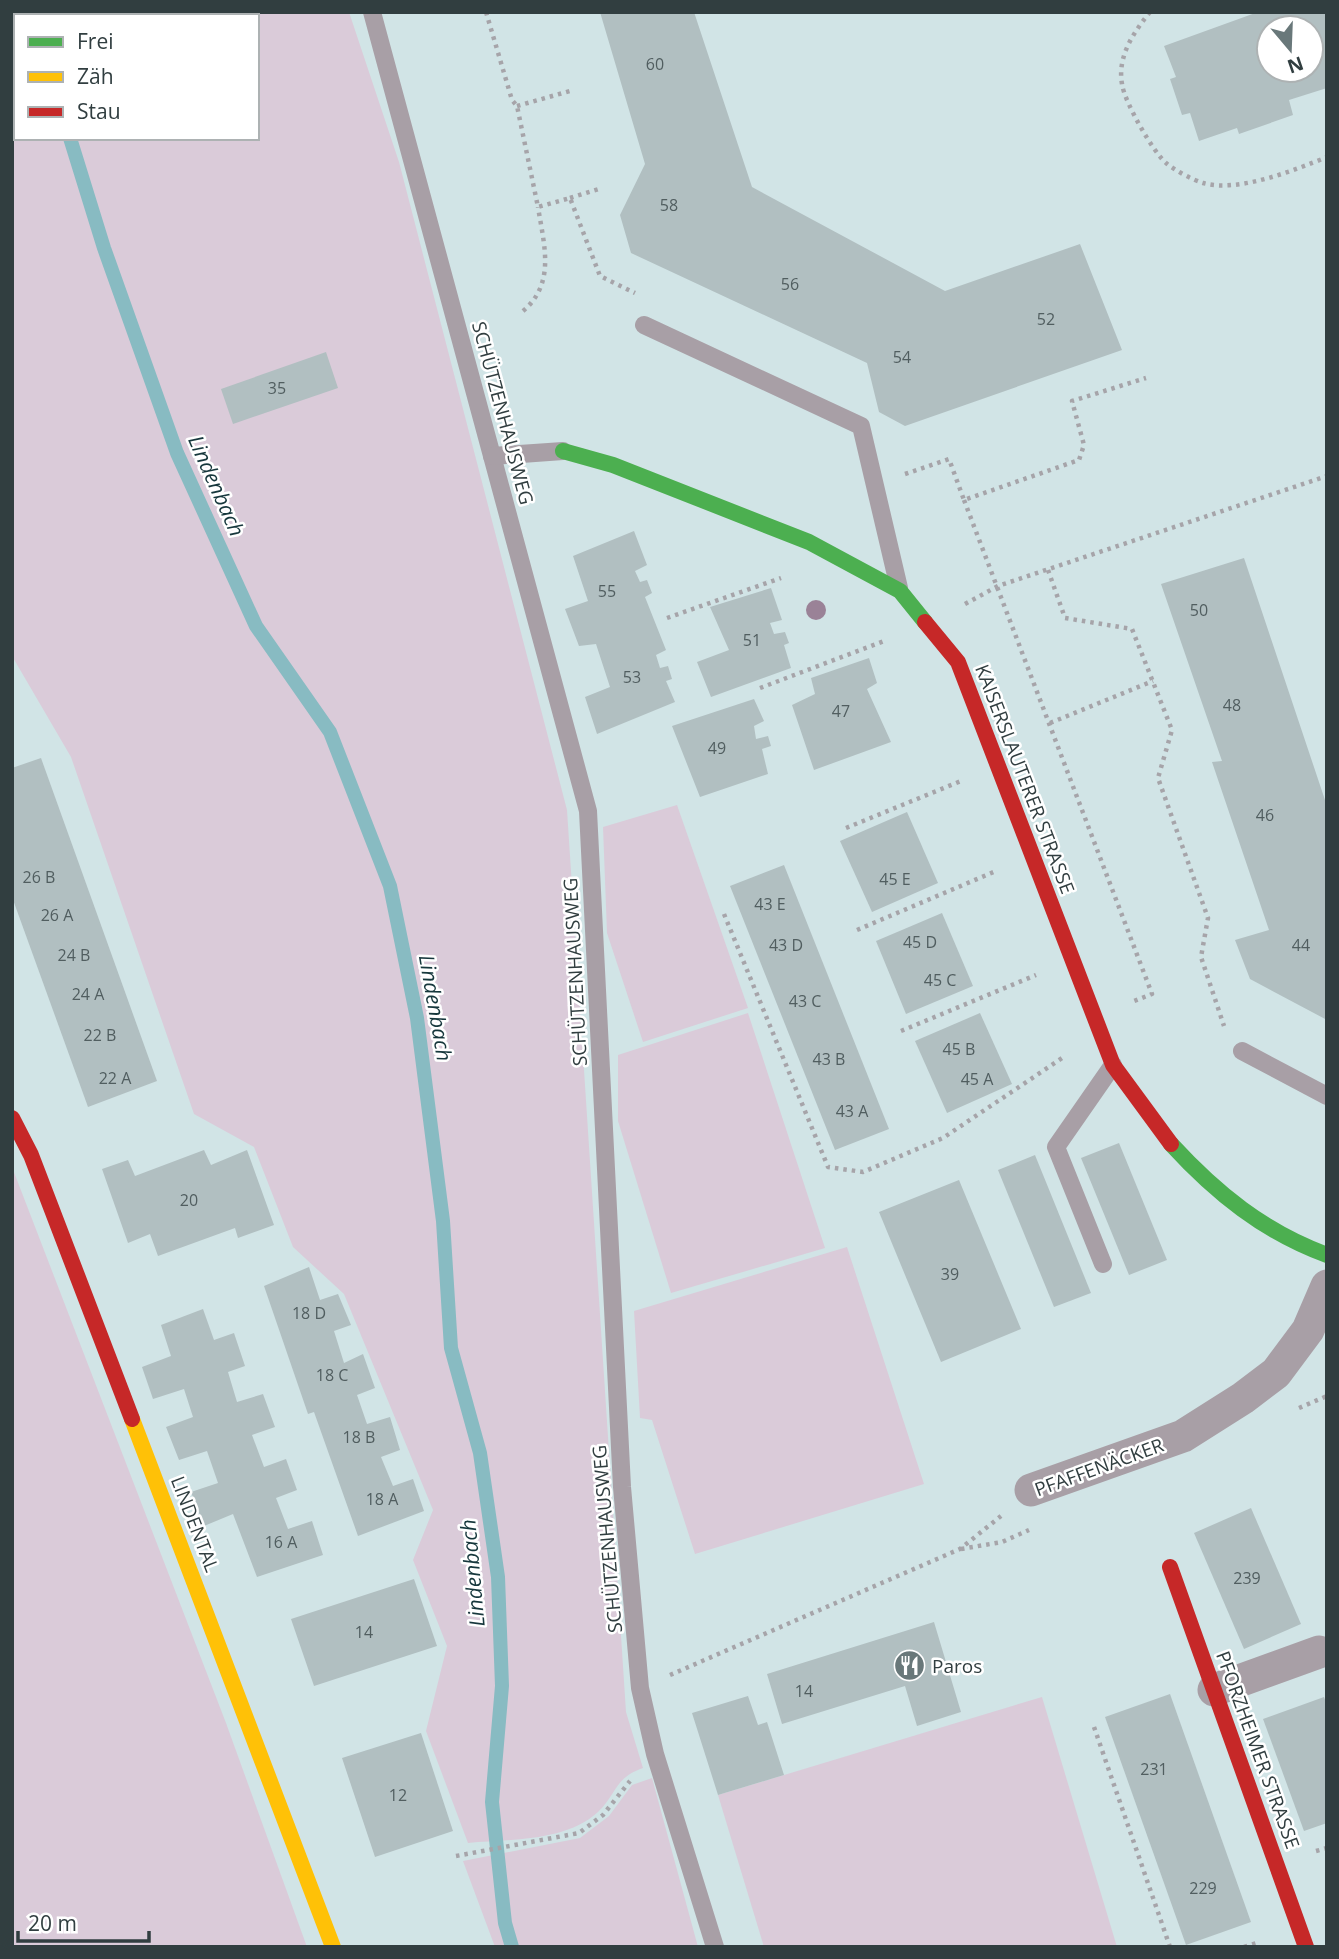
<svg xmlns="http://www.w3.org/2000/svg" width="1339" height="1959" font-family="'Open Sans',sans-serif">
	<rect width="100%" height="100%" fill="#d1e4e6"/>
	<g fill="#dacbd9">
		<path d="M196,12h153l50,150 168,648 59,902 17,56c-29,10 -26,26 -45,44 -33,30 -88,27 -130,31l-42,-112 21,-85 -34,-86 20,-50 -89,-216 -51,-47 -39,-100 -60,-33 -123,-357 -59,-101v-598l4,-1v81h241v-122h-75z"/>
		<path d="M677,805l71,203 -105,34 -36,-109 -4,-106z"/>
		<path d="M748,1013l77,235 -154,45 -53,-172v-66z"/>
		<path d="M12,1167l214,556 81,224h-295z"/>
		<path d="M847,1247l77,237 -229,70 -43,-134 -12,-2 -6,-107z"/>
		<path d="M1042,1697l75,250h-353l-46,-152z"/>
		<path d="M652,1778l46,169h-203l-32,-86 117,-23 29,-22 23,-31z"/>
	</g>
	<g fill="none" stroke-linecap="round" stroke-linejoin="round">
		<g stroke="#88bbc2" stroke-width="14">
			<path d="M24,12l2,4"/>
			<path d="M70,138l34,110 73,205 79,173 74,106 60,154 27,132 26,203 8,127 29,105 18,124 4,109 -10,116 13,121 7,24"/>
		</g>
	</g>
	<g fill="#b1bfc1" fill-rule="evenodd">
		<path d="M600,12h94l58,175 193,104 135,-47 42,106 -217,76 -26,-14 -12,-49 -236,-110 -11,-38 25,-51z"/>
		<path d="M1258,12h69v76l-38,12 4,15 -54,19 -2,-6 -38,13 -9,-28 -8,2 -12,-36 6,-2 -12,-31zM1269,28h42v42h-42z"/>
		<path d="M326,352l12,36 -105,36 -12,-35z"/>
		<path d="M634,531l13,34 -12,6 5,11 7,-2 5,13 -7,4 21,53 -10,5 4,13 8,-2 4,13 -6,2 9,21 -78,32 -12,-37 25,-10 -14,-43 -17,2 -14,-37 23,-8 -15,-45z"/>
		<path d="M1244,558l83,248v214l-77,-41 -15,-39 34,-10 -57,-168 10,-1 -61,-177z"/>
		<path d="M771,588l11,32 -12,3 4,11 11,-2 4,11 -5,2 7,23 -80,29 -14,-35 32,-12 -19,-43z"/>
		<path d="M869,658l8,25 -10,6 24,53 -77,28 -22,-65 23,-11 -4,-16z"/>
		<path d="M754,699l10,22 -10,5 2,13 12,-3 3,10 -9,3 6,25 -68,23 -28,-71z"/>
		<path d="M41,758l116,323 -69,26 -76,-210v-129z"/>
		<path d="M907,812l31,71 -66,29 -32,-71z"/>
		<path d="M784,865l105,264 -54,21 -105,-264z"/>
		<path d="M942,913l31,73 -67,28 -30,-73z"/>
		<path d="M980,1013l32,71 -65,29 -32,-72z"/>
		<path d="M1119,1143l48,117 -38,15 -48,-117z"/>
		<path d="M204,1150l7,15 36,-15 27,75 -36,13 -3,-10 -77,28 -8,-22 -22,9 -26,-74 26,-9 7,16z"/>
		<path d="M1035,1155l56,138 -37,14 -56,-137z"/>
		<path d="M959,1180l62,149 -80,33 -62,-150z"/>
		<path d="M309,1267l11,33 18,-6 13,31 -17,6 10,32 19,-9 12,34 -18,7 10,29 23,-7 10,33 -19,7 12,29 20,-7 11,32 -66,25 -44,-124 -6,2 -44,-128z"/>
		<path d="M203,1309l11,31 20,-7 11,33 -17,6 9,30 26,-8 12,33 -23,8 12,32 22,-8 11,31 -21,8 12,31 24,-8 11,34 -66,22 -24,-63 -29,12 -13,-34 27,-9 -11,-32 -28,9 -13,-33 27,-10 -9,-28 -31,10 -11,-32 29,-11 -10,-31z"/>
		<path d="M1251,1508l50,116 -57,25 -50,-116z"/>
		<path d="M414,1579l23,67 -123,40 -23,-67z"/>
		<path d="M934,1622l27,90 -44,14 -12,-40 -123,38 -15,-50z"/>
		<path d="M1170,1694l81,228 -65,23 -81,-228z"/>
		<path d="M748,1696l10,29 9,-3 17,53 -66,20 -26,-82z"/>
		<path d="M1324,1697l3,8v118l-23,8 -41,-112z"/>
		<path d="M421,1733l32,98 -78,26 -33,-99z"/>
	</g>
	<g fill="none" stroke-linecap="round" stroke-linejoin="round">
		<g stroke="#a6a4a9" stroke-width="4.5" stroke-dasharray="3.5 5" stroke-linecap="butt">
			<path d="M486,12l26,88 5,6 21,101 32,-9 30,78 35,17"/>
			<path d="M1150,12c-16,20 -33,44 -28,72 2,17 31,68 44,79 8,7 27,17 37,20 35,10 92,-13 124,-26"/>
			<path d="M517,106l53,-15"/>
			<path d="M570,198l32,-10"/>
			<path d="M523,311c33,-28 21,-66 15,-104"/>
			<path d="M905,474l44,-15 15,41 115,-40 5,-15 -12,-44 74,-23"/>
			<path d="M964,500l188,494 -18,7"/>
			<path d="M1048,570l17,48 67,11 40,101 -14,48 50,140 -7,39 23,69"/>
			<path d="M965,604l33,-18 329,-110"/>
			<path d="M667,618l114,-40"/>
			<path d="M760,688l127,-48"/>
			<path d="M1050,723l103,-42"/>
			<path d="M846,828l115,-47"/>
			<path d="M724,914l104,253 35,5 80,-34 122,-82"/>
			<path d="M857,930l139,-59"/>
			<path d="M901,1031l135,-56"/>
			<path d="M1299,1408l28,-12"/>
			<path d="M961,1549l41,-7 27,-12"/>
			<path d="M670,1675l290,-126 41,-33"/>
			<path d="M1094,1727l76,220"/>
			<path d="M1316,1851l11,-3"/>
			<path d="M456,1856l123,-23 24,-18 27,-34"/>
			<path d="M1244,1947l16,-5"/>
		</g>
		<g stroke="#a89fa6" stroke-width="18">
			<path d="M372,12l216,799 34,676 18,201 15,66 60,193"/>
			<path d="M644,325l217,101 38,162"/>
			<path d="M492,456l71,-5"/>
			<path d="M1242,1051l85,45"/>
			<path d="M1103,1264l-47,-117 57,-82"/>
		</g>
		<g stroke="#a89fa6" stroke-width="33">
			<path d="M1031,1490l152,-54 60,-38 33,-25 32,-43 19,-44"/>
			<path d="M1214,1690l105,-38"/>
		</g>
		<g stroke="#4caf50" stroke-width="16">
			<path d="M563,451l50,14 196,77 91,49 25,31"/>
			<path d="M1171,1144c45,49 93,88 156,111"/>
		</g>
		<path stroke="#ffc107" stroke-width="16" d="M132,1419l201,528"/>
		<g stroke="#c62828" stroke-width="16">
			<path d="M925,622l33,40 155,403 58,79"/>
			<path d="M12,1118l19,37 101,264"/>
			<path d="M1170,1567l136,380"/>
		</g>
	</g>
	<circle fill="#9a8297" cx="816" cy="610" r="10"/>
	<defs>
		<symbol id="restaurant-disc" viewBox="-11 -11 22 22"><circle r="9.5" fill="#69787a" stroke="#fff"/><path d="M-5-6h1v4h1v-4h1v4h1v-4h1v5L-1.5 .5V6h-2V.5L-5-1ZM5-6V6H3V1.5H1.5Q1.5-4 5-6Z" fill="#fff"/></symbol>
	</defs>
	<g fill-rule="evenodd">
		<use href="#restaurant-disc" x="892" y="1648" width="35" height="35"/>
	</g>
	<g text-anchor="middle" stroke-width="5" stroke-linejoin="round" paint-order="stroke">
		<g font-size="16" fill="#515e60">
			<text x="655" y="70">60</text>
			<text x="669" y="211">58</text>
			<text x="790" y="290">56</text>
			<text x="1046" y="325">52</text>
			<text x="902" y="363">54</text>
			<text x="277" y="394">35</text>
			<text x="607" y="597">55</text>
			<text x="1199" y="616">50</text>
			<text x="752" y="646">51</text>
			<text x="632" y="683">53</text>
			<text x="1232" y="711">48</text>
			<text x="841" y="717">47</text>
			<text x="717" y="754">49</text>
			<text x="1265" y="821">46</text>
			<text x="39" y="883">26 B</text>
			<text x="895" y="885">45 E</text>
			<text x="770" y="910">43 E</text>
			<text x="57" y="921">26 A</text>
			<text x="920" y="948">45 D</text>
			<text x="786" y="951">43 D</text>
			<text x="1301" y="951">44</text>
			<text x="74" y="961">24 B</text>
			<text x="940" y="986">45 C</text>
			<text x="88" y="1000">24 A</text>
			<text x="805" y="1007">43 C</text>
			<text x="100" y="1041">22 B</text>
			<text x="959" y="1055">45 B</text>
			<text x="829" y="1065">43 B</text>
			<text x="115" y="1084">22 A</text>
			<text x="977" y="1085">45 A</text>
			<text x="852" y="1117">43 A</text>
			<text x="189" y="1206">20</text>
			<text x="950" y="1280">39</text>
			<text x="309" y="1319">18 D</text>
			<text x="332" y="1381">18 C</text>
			<text x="359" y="1443">18 B</text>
			<text x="382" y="1505">18 A</text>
			<text x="281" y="1548">16 A</text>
			<text x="1247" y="1584">239</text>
			<text x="364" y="1638">14</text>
			<text x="804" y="1697">14</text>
			<text x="1154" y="1775">231</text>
			<text x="398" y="1801">12</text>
			<text x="1203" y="1894">229</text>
		</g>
		<g font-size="19" fill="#313e40" stroke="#fff">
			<text transform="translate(503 413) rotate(75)" y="7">SCHÜTZENHAUSWEG</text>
			<text transform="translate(1025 779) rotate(69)" y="7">KAISERSLAUTERER STRASSE</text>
			<text transform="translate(575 972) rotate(-93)" y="7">SCHÜTZENHAUSWEG</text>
			<text transform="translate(1099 1467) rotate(-20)" y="7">PFAFFENÄCKER</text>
			<text transform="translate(195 1524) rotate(69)" y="7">LINDENTAL</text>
			<text transform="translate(607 1539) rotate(-95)" y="7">SCHÜTZENHAUSWEG</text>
			<text transform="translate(1258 1750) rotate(70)" y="7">PFORZHEIMER STRASSE</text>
		</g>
		<g font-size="19" fill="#313e40" stroke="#fff" text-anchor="start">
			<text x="932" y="1673">Paros</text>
		</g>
		<g font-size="21" font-style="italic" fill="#16373c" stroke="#fff">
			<text transform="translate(216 486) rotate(66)" y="7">Lindenbach</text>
			<text transform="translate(435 1008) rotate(80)" y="7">Lindenbach</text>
			<text transform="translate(473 1573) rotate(-95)" y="7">Lindenbach</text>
		</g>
	</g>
	<rect width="1339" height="1959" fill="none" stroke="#313e40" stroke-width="28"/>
	<rect x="14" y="14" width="245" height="126" fill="#ffffff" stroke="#adb2b3" stroke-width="2"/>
	<rect x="28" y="37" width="35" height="10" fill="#4caf50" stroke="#adb2b3" stroke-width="2"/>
	<text x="77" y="49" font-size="21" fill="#313e40">Frei</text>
	<rect x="28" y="72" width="35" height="10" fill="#ffc107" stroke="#adb2b3" stroke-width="2"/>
	<text x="77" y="84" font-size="21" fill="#313e40">Zäh</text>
	<rect x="28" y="107" width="35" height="10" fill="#c62828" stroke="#adb2b3" stroke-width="2"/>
	<text x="77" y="119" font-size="21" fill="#313e40">Stau</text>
	<g transform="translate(1290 49) rotate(161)"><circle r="33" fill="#ffffff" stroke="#adb2b3" stroke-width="2"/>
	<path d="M0-5L12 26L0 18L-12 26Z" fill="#69787a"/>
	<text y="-10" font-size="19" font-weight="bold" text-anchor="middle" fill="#313e40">N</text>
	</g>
	<path d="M18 1931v10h131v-10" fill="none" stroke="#313e40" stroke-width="3.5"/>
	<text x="28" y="1931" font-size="21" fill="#313e40" stroke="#ffffff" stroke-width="5" paint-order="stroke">20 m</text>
</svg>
